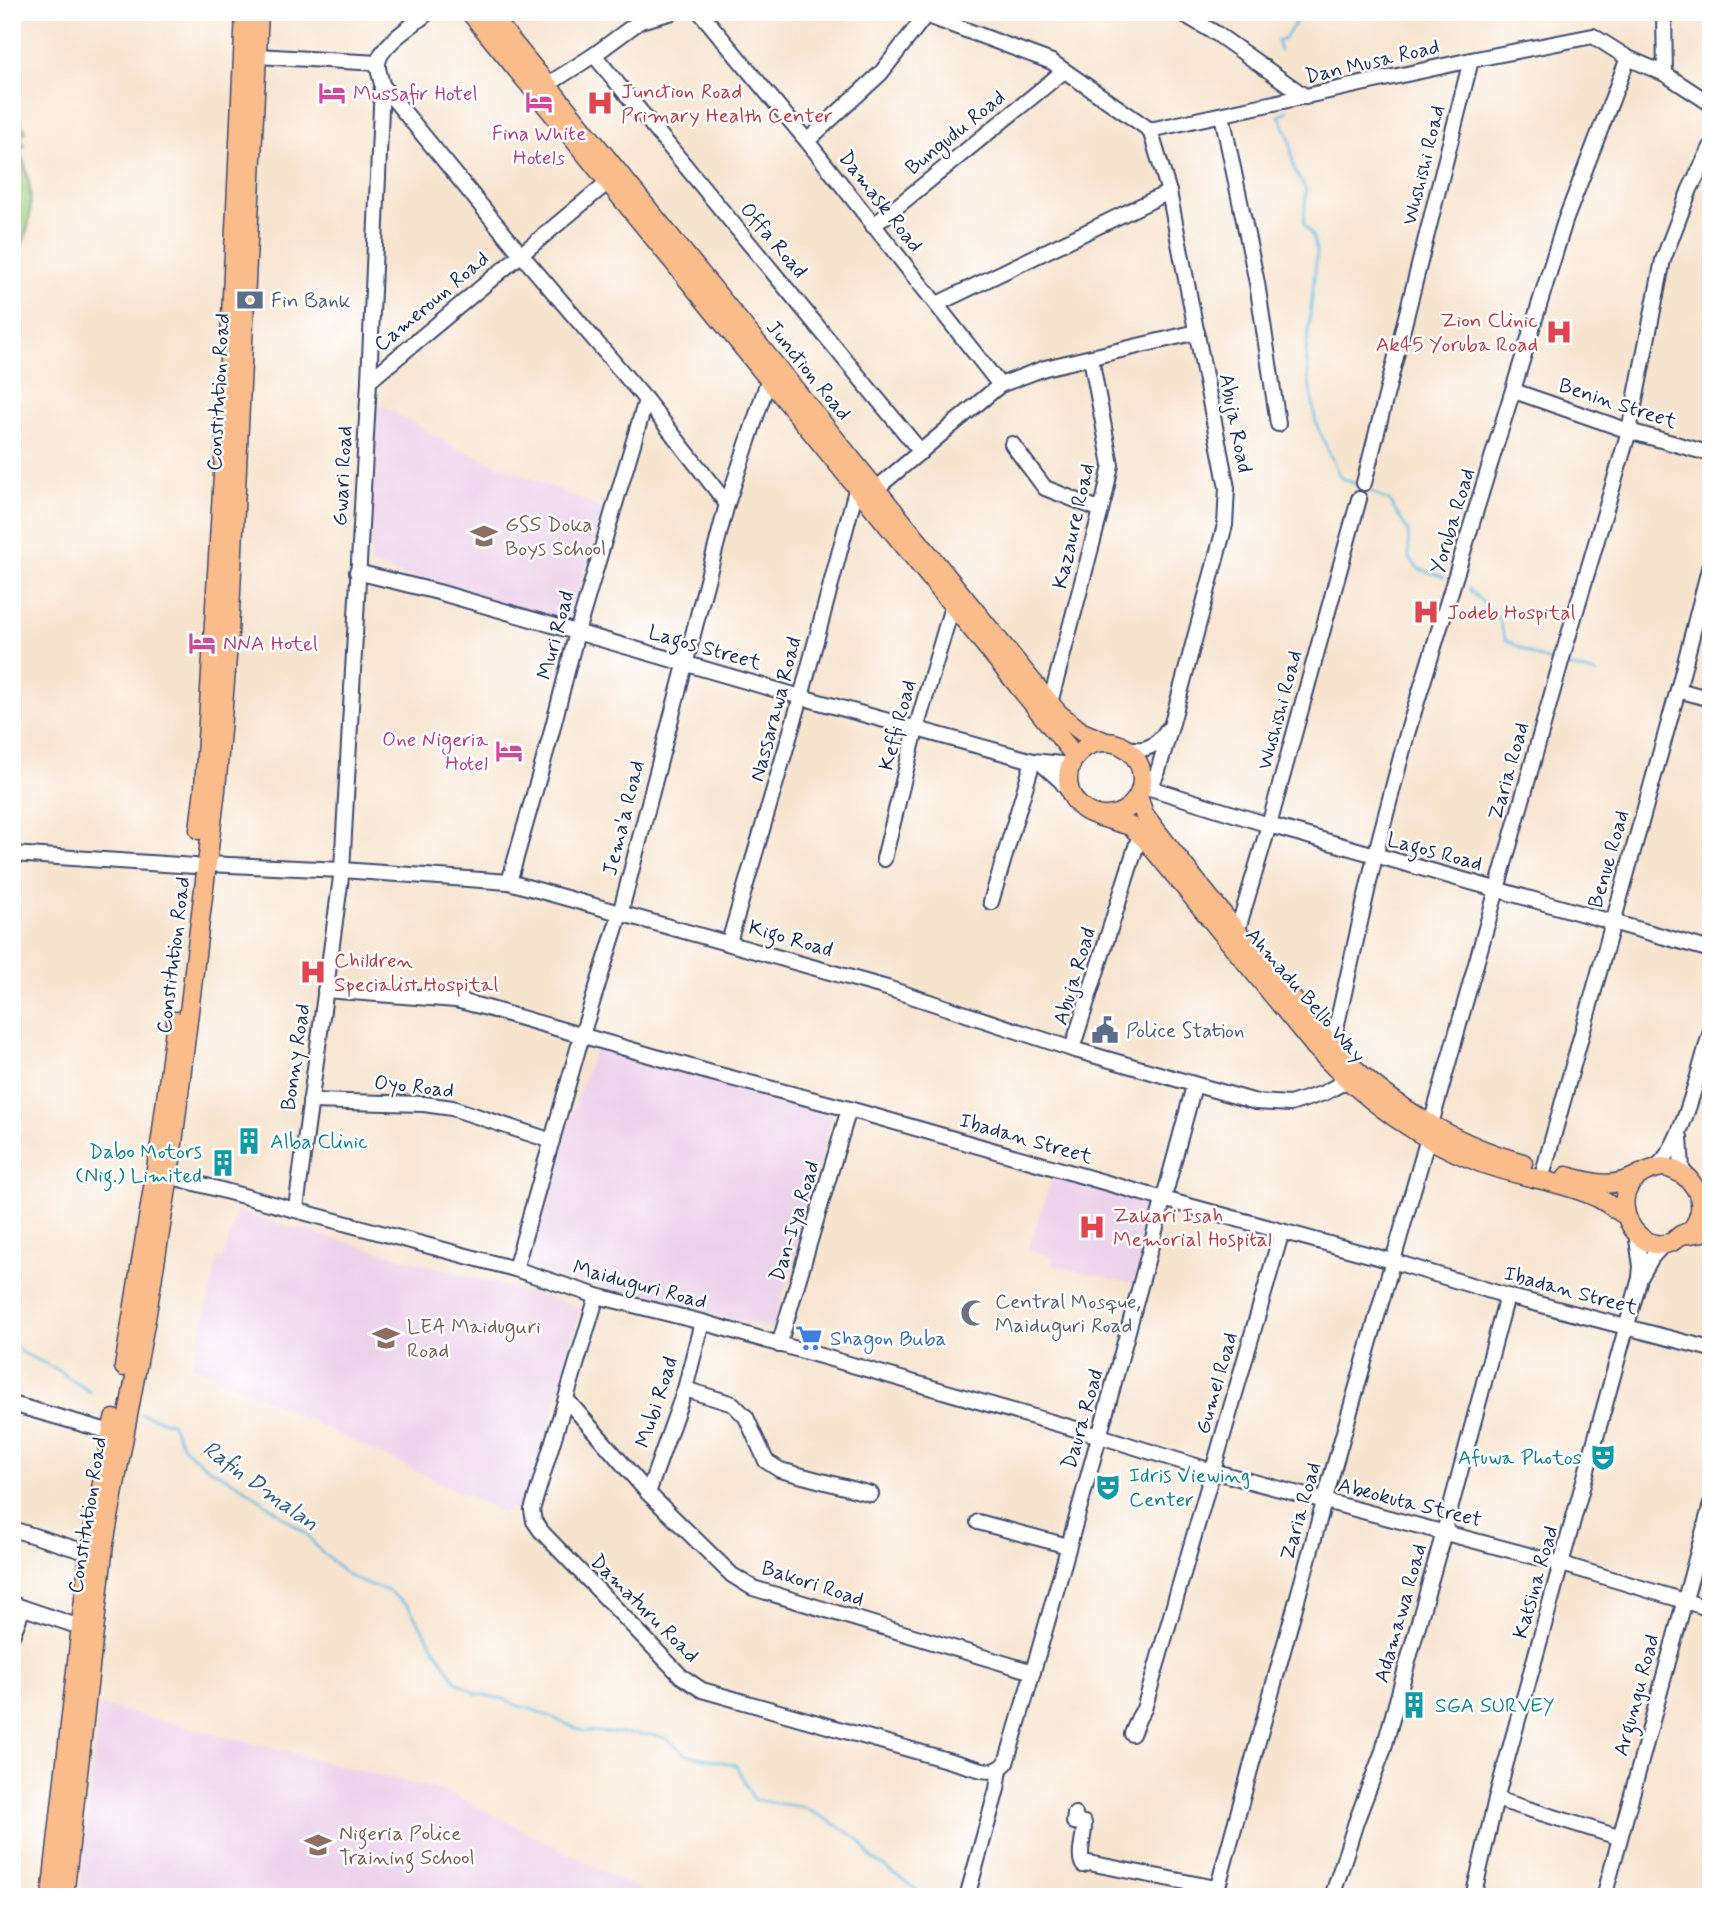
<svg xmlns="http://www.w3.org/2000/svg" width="1723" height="1909" font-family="Mynerve,sans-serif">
	<rect width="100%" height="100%" fill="#fff"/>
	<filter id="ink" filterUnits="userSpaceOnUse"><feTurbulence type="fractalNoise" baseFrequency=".0143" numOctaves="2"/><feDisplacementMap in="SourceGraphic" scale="14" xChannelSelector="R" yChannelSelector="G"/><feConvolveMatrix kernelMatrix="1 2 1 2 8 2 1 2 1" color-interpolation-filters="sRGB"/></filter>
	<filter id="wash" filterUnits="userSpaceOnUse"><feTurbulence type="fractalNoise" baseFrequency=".00686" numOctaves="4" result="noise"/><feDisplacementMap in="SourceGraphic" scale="28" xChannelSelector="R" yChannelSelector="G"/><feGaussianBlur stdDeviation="1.57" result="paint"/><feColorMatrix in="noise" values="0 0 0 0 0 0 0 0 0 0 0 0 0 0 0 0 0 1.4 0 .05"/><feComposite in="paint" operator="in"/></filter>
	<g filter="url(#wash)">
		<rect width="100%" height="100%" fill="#f7e4cf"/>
		<g fill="#ecd1ea">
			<path d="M377,402l77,45 151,62 -40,121 -195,-66z"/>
			<path d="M596,1045l236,71 -59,213 -256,-62z"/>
			<path d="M1055,1171l99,33 -20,80 -82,-19 1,-8 -25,-7z"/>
			<path d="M237,1212l344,95 -55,207 -18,-7 -4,6 -311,-148 25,-106 5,1z"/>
			<path d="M99,1705l351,88 204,104h-575z"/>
		</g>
		<path fill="#a1cf7d" stroke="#5e7f6e" stroke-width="2" d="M12,111l14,20 -7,6 6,8 -6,5c17,37 16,79 -7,113z"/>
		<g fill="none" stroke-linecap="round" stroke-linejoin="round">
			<g stroke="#61bcdf" stroke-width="2.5">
				<path d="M1278,12l18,10 -11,16 -8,3 3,9"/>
				<path d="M1288,111l-9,5 10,20 5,33 12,21 -2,34 9,13 4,16 -11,99 3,30 7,41 24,54 20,9"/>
				<path d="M1366,489l23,12 19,30 1,27 10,11 25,8"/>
				<path d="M1469,589l30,30 6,20 32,18 20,6"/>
				<path d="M1567,666l30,8"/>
				<path d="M12,1342l9,10 33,16 36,24"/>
				<path d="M141,1414l30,9 13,25 20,17 42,24 62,46 7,10 27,26 17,10 29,10 20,15 48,75 21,13 27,5 14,7 16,4 49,21 71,4 12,3 19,16 51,11 18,35 48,7 24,12 31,19 15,20 44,31 4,8"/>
			</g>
		</g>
	</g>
	<g filter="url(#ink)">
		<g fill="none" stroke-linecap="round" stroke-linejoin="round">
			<defs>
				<g id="minor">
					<path d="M700,12l107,129 193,244"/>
					<path d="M917,12l135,50 98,68"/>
					<path d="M1180,12l37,22 89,63"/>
					<path d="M1664,12l1,62"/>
					<path d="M594,55l327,397"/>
					<path d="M257,56l121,7"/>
					<path d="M382,85l138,168 126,147 81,104"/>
					<path d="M547,85l47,-30 46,-34 33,-9"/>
					<path d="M1222,115l35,168 21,141"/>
					<path d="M1150,130l321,-70 122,-24 35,22 37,16 46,30"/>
					<path d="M807,141l74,-68 44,-57"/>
					<path d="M873,226l191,-155"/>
					<path d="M937,304l232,-112"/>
					<path d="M369,381l239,-199"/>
					<path d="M1514,391l115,40 82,23"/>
					<path d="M1012,444l33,44 56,22"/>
					<path d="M1364,483l107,-423"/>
					<path d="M877,488l123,-103 45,-17 152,-36"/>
					<path d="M357,572l81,20 363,105 232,64 38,4"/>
					<path d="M1678,690l33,9"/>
					<path d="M1050,703l55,-208 6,-30 -20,-107"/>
					<path d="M1123,746c20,8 33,1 44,-16"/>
					<path d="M1042,764l19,17 11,15"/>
					<path d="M1150,788l8,-17 14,-48 53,-198 2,-37 -58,-296 -19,-62"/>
					<path d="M1150,788l119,37 442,125"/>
					<path d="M12,854l183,12"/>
					<path d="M884,859l32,-130 37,-126"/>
					<path d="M207,864l135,6 167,12 378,106 185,61 184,53 34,2 34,-11 24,-13"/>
					<path d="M509,882l41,-144 27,-106 69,-232"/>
					<path d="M991,902l42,-141"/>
					<path d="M1237,932l32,-107 90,-326"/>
					<path d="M729,942l72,-245 56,-211"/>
					<path d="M325,990l131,10 31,8 221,64 141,37 314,90 229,62 115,35 204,53"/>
					<path d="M1332,1046l43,-190 32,-122 158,-513 63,-163"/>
					<path d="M1072,1049l68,-215"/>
					<path d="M310,1101l114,3 28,4 100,33"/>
					<path d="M1431,1124l131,-466 67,-227 34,-171 27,-71 21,-42"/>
					<path d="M1680,1137l2,33 9,9"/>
					<path d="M1653,1168c28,-12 48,-107 58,-137"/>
					<path d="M1544,1169l134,-479 33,-129"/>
					<path d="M169,1176l346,93 82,27 105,26 398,114 112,35 350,93 149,45"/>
					<path d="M296,1208l46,-338 27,-489 13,-296c-1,-7 -5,-16 -4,-22 2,-18 38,-40 51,-51"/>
					<path d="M1636,1233l5,33 -1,11"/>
					<path d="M515,1269l67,-234 38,-121 107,-410 42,-126"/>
					<path d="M597,1296l-65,214 2,11 7,10 140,145 21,14 280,80c11,2 16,1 24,-7 67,-224 127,-451 188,-677"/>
					<path d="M779,1345l70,-236"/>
					<path d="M685,1389l48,15 13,13 20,44 14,9 91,24"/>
					<path d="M567,1400l81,93 84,82 21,13 280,84"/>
					<path d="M12,1404l99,28"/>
					<path d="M648,1493l37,-104 17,-67"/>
					<path d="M978,1522l90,24"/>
					<path d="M12,1529l77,24"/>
					<path d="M12,1604l68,23"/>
					<path d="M12,1636l11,-28"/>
					<path d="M1132,1734l7,-17 5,-8 138,-478"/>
					<path d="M1496,1799l122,38"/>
					<path d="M1075,1814l-1,8 10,1c1,14 -7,31 -1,42l6,-2 127,25"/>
					<path d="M967,1897l30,-108 3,-20"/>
					<path d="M1215,1897l109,-395 104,-364"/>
					<path d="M1332,1897l24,-75 27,-71 61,-219 63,-236"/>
					<path d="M1473,1897l23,-98 144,-521 12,-21 13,-14"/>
					<path d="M1604,1897l107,-393"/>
				</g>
				<g id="major">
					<path d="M470,12l606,745"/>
					<path d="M488,12l570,701 24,19 24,10"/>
					<circle cx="1105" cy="779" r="37"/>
					<path d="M1138,796l6,18c37,50 77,98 116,145 24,29 47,58 71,86 51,55 120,99 192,118"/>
					<path d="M1097,816l33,10 15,13 171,209c46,50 101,91 165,115 38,14 80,18 117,35 10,5 18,12 27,17"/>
					<path d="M199,830l5,-42 22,-363 19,-413"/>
					<path d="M1663,1167c27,4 48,32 31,59 -4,6 -7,6 -13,9 -2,1 -7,6 -9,7 -41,18 -78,-65 -9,-75z"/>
					<path d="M1567,1176c29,8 46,13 73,-2"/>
					<path d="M1681,1235l30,-4"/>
					<path d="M124,1367l37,-229 15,-117"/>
					<path d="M51,1897l38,-344 25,-134"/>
					<path d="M64,1897l40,-353 43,-231 22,-137 47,-386 13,-157 30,-621"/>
				</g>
			</defs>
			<use href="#minor" stroke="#3c4a6f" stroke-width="18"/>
			<use href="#major" stroke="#3c4a6f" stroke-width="21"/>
			<use href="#minor" stroke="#fff" stroke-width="14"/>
			<use href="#major" stroke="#fabc8b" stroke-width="18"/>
		</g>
	</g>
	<defs>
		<symbol id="hotel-bare" viewBox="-9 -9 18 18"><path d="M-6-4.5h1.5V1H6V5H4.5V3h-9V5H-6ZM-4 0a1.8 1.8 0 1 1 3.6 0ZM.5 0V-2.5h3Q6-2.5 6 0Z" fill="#d1479c" stroke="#fff" stroke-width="2.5" paint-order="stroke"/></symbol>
		<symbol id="hospital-bare" viewBox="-9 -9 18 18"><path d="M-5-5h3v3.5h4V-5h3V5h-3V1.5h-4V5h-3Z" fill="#e0444e" stroke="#fff" stroke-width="2.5" paint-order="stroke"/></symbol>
		<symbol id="bank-bare" viewBox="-9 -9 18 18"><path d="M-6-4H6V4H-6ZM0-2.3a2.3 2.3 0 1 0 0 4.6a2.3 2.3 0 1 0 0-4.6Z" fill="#5c6f8a" stroke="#fff" stroke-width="2.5" paint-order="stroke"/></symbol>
		<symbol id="school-bare" viewBox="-9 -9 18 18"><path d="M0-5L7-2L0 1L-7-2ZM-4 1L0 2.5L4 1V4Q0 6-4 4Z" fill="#8d6e63" stroke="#fff" stroke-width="2.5" paint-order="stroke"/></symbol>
		<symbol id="civic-bare" viewBox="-9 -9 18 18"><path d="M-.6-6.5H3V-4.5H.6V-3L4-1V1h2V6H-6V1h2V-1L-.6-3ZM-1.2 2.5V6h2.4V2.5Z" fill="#5c6f8a" stroke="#fff" stroke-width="2.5" paint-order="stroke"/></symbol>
		<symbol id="building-bare" viewBox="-9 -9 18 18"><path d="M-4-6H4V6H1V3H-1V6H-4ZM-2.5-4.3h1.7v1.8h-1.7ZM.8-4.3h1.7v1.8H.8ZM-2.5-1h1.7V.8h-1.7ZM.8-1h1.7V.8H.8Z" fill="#0f9aa8" stroke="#fff" stroke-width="2.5" paint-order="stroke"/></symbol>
		<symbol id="mosque-bare" viewBox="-9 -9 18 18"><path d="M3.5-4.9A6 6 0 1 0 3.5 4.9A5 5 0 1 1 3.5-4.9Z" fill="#6b7280" stroke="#fff" stroke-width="2.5" paint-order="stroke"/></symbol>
		<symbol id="supermarket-bare" viewBox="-9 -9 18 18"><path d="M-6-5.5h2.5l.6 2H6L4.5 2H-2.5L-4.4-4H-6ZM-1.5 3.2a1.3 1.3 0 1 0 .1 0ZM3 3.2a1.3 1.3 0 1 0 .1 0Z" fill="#3f7fe0" stroke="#fff" stroke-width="2.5" paint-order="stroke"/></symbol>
		<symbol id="theatre-bare" viewBox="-9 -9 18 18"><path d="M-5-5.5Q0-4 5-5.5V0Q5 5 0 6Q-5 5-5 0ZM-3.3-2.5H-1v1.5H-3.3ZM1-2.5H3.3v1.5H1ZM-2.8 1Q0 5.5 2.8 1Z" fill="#0f9aa8" stroke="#fff" stroke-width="2.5" paint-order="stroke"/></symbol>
		<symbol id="university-bare" viewBox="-9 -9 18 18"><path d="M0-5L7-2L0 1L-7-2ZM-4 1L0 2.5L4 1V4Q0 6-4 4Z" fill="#8d6e63" stroke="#fff" stroke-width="2.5" paint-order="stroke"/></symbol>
	</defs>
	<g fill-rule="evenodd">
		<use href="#hotel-bare" x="313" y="74" width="38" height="38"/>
		<use href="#hotel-bare" x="520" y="83" width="38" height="38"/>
		<use href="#hospital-bare" x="581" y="84" width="38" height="38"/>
		<use href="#bank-bare" x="231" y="281" width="38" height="38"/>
		<use href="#hospital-bare" x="1540" y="313" width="38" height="38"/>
		<use href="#school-bare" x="465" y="517" width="38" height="38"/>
		<use href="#hospital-bare" x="1407" y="593" width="38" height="38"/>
		<use href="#hotel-bare" x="183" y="624" width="38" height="38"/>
		<use href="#hotel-bare" x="490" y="732" width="38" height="38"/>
		<use href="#hospital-bare" x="294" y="953" width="38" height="38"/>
		<use href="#civic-bare" x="1086" y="1011" width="38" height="38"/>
		<use href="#building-bare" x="230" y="1122" width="38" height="38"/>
		<use href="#building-bare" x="204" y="1144" width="38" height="38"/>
		<use href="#hospital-bare" x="1073" y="1208" width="38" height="38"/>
		<use href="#mosque-bare" x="955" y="1294" width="38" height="38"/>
		<use href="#school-bare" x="367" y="1319" width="38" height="38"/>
		<use href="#supermarket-bare" x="790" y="1319" width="38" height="38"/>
		<use href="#theatre-bare" x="1584" y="1438" width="38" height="38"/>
		<use href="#theatre-bare" x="1089" y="1468" width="38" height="38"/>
		<use href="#building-bare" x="1395" y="1686" width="38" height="38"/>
		<use href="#university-bare" x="299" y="1826" width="38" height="38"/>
	</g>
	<g text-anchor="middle" stroke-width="5" stroke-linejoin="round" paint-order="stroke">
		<g font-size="21" fill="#1b2f5e" stroke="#fff">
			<text transform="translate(1372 61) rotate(-13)" y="7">Dan Musa Road</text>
			<text transform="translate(955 132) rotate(-39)" y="7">Bungudu Road</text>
			<text transform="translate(1423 165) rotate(-76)" y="7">Wushishi Road</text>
			<text transform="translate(881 201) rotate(52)" y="7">Damask Road</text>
			<text transform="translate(774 240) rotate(50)" y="7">Offa Road</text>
			<text transform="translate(431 301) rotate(-40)" y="7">Cameroun Road</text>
			<text transform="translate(809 370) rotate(51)" y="7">Junction Road</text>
			<text transform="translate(218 392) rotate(-87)" y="7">Constitution Road</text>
			<text transform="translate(1618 403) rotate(18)" y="7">Benin Street</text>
			<text transform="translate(1236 423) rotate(79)" y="7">Abuja Road</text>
			<text transform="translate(342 476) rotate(-87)" y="7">Gwari Road</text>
			<text transform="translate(1452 521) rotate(-73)" y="7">Yoruba Road</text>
			<text transform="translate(1073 526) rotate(-77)" y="7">Kazaure Road</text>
			<text transform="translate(555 635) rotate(-75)" y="7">Muri Road</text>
			<text transform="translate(705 647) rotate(16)" y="7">Lagos Street</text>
			<text transform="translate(775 709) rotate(-75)" y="7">Nassarawa Road</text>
			<text transform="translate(1279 710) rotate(-75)" y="7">Wushishi Road</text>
			<text transform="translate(897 725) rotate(-75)" y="7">Keffi Road</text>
			<text transform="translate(1508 771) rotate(-74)" y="7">Zaria Road</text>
			<text transform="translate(623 818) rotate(-76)" y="7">Jema'a Road</text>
			<text transform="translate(1435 851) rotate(15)" y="7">Lagos Road</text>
			<text transform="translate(1608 859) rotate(-74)" y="7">Benue Road</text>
			<text transform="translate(791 938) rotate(16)" y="7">Kigo Road</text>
			<text transform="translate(173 955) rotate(-83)" y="7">Constitution Road</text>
			<text transform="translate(1074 976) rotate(-73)" y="7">Abuja Road</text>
			<text transform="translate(1306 995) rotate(49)" y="7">Ahmadu Bello Way</text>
			<text transform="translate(295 1057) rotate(-82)" y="7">Bonny Road</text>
			<text transform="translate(414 1086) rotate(6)" y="7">Oyo Road</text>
			<text transform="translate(1026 1138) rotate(16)" y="7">Ibadan Street</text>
			<text transform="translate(794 1221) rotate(-73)" y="7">Dan-Iya Road</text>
			<text transform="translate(640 1284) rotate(15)" y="7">Maiduguri Road</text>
			<text transform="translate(1571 1290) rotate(15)" y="7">Ibadan Street</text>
			<text transform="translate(1216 1383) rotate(-74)" y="7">Gumel Road</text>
			<text transform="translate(656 1402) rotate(-72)" y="7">Mubi Road</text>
			<text transform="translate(1082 1419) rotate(-74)" y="7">Daura Road</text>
			<text transform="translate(1410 1502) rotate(14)" y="7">Abeokuta Street</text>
			<text transform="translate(1300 1511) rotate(-74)" y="7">Zaria Road</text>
			<text transform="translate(87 1515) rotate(-81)" y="7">Constitution Road</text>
			<text transform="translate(1535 1582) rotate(-74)" y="7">Katsina Road</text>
			<text transform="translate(813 1583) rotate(18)" y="7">Bakori Road</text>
			<text transform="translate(645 1608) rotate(45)" y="7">Damaturu Road</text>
			<text transform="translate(1400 1613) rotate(-74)" y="7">Adamawa Road</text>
			<text transform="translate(1636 1695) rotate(-75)" y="7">Argungu Road</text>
		</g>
		<g font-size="21" fill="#be3a42" stroke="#fff" text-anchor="start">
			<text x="621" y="98">Junction Road<tspan x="621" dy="24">Primary Health Center</tspan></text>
			<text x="1538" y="327" text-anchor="end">Zion Clinic<tspan x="1538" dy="24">Ak45 Yoruba Road</tspan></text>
			<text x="1447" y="619">Jodeb Hospital</text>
			<text x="334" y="967">Children<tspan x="334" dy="24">Specialist Hospital</tspan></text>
			<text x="1113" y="1222">Zakari Isah<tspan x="1113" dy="24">Memorial Hospital</tspan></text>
		</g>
		<g font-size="21" fill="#b23c85" stroke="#fff" text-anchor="start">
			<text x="353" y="100">Mussafir Hotel</text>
			<text x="539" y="140" text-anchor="middle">Fina White<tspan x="539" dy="24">Hotels</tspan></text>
			<text x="223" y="650">NNA Hotel</text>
			<text x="488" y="746" text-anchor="end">One Nigeria<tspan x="488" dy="24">Hotel</tspan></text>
		</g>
		<g font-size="21" fill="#4e5e75" stroke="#fff" text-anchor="start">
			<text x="271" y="307">Fin Bank</text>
			<text x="1126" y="1037">Police Station</text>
		</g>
		<g font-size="21" fill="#785e54" stroke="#fff" text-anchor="start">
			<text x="505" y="531">GSS Doka<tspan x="505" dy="24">Boys School</tspan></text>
			<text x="407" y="1333">LEA Maiduguri<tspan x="407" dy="24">Road</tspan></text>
			<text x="339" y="1840">Nigeria Police<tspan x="339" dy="24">Training School</tspan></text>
		</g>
		<g font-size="21" fill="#0d838f" stroke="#fff" text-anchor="start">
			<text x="270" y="1148">Alba Clinic</text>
			<text x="202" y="1158" text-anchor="end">Dabo Motors<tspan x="202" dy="24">(Nig.) Limited</tspan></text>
			<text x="1582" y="1464" text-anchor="end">Afuwa Photos</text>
			<text x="1129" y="1482">Idris Viewing<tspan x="1129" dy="24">Center</tspan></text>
			<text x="1435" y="1712">SGA SURVEY</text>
		</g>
		<g font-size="21" fill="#5b616d" stroke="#fff" text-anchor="start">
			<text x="995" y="1308">Central Mosque,<tspan x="995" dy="24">Maiduguri Road</tspan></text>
		</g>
		<g font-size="21" fill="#366cbe" stroke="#fff" text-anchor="start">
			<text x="830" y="1345">Shagon Buba</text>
		</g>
		<g font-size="23" font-style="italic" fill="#34608b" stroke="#fff">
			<text transform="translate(261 1485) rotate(36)" y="8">Rafin Dmalan</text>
		</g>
	</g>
	<rect width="1723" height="1909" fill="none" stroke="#fff" stroke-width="42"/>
</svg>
